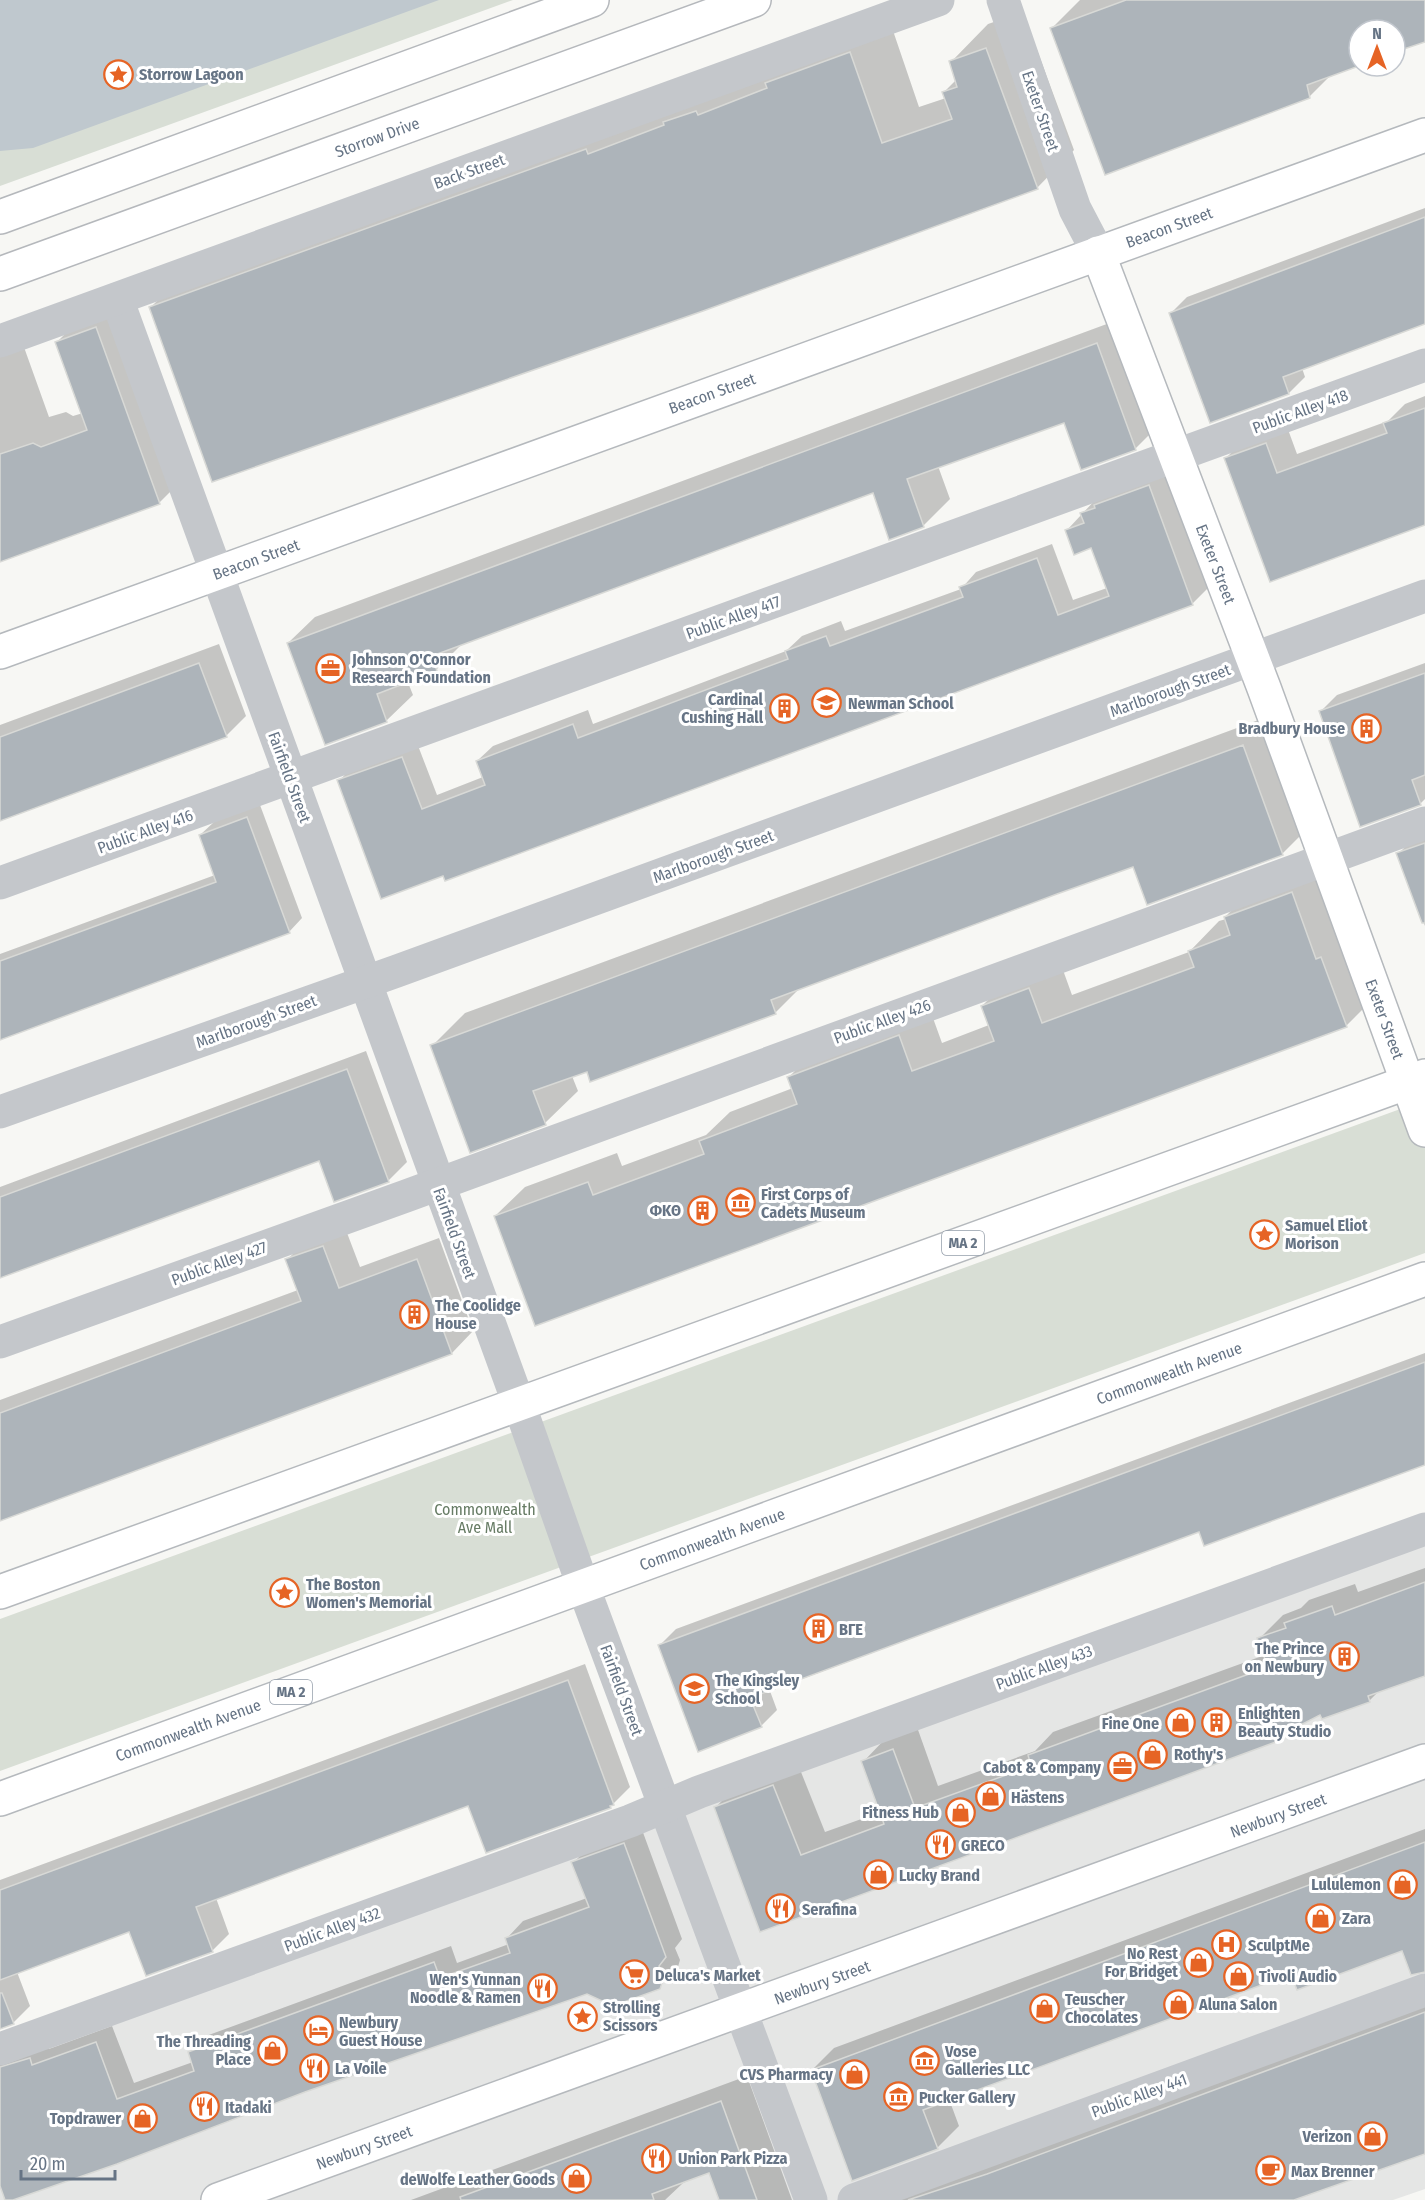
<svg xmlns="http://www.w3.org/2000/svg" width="1425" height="2200" font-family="'Fira Sans Condensed',sans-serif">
	<rect width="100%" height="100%" fill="#f7f7f4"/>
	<path fill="#e5e6e5" d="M1425,1529v660l-32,11h-1393v-151z"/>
	<g fill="#d8ded5">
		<path d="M0,0h513l-513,186z"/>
		<path d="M1425,1100v153l-1425,518v-152z"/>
	</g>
	<path fill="#bfc8ce" d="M0,0h439l-406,148 -33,3z"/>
	<g fill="#0003">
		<path d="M1080,0h345v40l-30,11v-21h-36v34l-27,10 -23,23 -257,-69z"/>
		<path d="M1023,12l51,138 -37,38 -886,119 37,-37 700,-254 31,91 27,-9 -2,-6 12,-12 -5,-18 37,-38z"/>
		<path d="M1425,208v115l-123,45 3,9 -16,16 -118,-80 16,-16z"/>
		<path d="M128,296l63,175 -32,32 -159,58v-218l20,-7 29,81 17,-5 7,4 10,-3 -26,-71 32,-32z"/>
		<path d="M1123,318l39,104 -27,27 -70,-28 -127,45 12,33 -27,27 -50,-35 -410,152 -27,27 -29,10 6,15 -27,26 -98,-78 27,-26z"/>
		<path d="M1425,396v127l-200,-64 20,-20 41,-15 11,30 91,-33 17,-17z"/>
		<path d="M1165,471l43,117 -15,15 -747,276 -2,-5 -105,-93 15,-16 63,-22 20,52 46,-18 -6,-16 16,-15 95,-36 5,14 193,-73 16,-15 39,-15 4,10 116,-42 15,-17 76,-28 21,56 34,-12 -15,-42 -25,-16 30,-32z"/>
		<path d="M219,644l27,72 -20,20 -226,83v-94z"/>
		<path d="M1425,663v136l-5,5 -100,-92 17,-17z"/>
		<path d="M1275,714l40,107 -33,33 -149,11 -332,122 -25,25 -185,68 -4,-10 -15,6 6,15 -33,32 -113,-77 33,-33z"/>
		<path d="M260,805l42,113 -13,14 -289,106v-84l215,-79 -15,-40 14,-13z"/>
		<path d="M1425,827v99l-27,-72z"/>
		<path d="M1322,863l54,133 -30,30 -810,298 -41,-108 30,-29 92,-34 5,13 84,-31 24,-23 63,-24 -4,-11 29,-30 111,-40 13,36 47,-18 -7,-19 30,-30 47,-17 13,36 117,-43 30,-31 7,-2 -1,-2 30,-30z"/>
		<path d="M366,1051l41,111 -19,19 -68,-22 -320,118v-90z"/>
		<path d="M344,1225l16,42 79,-29 34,93 -21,22 -452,166v-119l298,-110 -11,-30 21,-22z"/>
		<path d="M1425,1353v111l-225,66 -430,161 7,19 -16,16 -101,-81 16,-16z"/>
		<path d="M1425,1568v106l-46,17 -10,10 -48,12 -27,14 -11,11 -522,192 -45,-123 23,-24 58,-21 28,70 56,-20 -18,-50 23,-24 31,-11 21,59 97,-35 18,-19 212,-77 -6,-16 24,-24 18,-7 8,-8 46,-16 3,8z"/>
		<path d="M585,1664l45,123 -20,20 -141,-3 -253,94 13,36 -17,17 -82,-21 -113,42 13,34 -17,17 -13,4v-147z"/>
		<path d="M641,1827l41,112 -7,9 5,12 -3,10 -18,17 -72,5 -283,99 -297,109 -7,-19v-141l47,2 2,7 63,-23 22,57 59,-21 -3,-9 16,-17 41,-15 204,-75 6,17 52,-19 -2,-6 16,-17 64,-23 -14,-35 17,-17z"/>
		<path d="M1425,1829v142l-23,-22 -110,23 -343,127 10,27 -22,22 -125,-78 22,-22z"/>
		<path d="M1425,1999v154l-135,47h-405z"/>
		<path d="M747,2076l45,124h-72l-10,-29 -27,12 -18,17h-254z"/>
	</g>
	<g fill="#adb4ba" stroke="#d8d9d6" stroke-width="1.5">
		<path d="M1126,0h299v42l-30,10v-22h-36v36l-52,19 3,13 -205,77 -55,-147z"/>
		<path d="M986,48l52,141 -335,122 -491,171 -63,-175 437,-158 2,5 76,-29 -1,-3 33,-11 2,4 69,-27 -2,-5 85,-31 32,91 70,-24 -10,-27 15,-5 -8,-26z"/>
		<path d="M1425,217v107l-142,53 6,17 -79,29 -41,-110z"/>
		<path d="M96,327l64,177 -160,58v-108l33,-11 8,4 46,-17 -32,-88z"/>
		<path d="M1097,343l39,107 -55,20 -17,-47 -157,56 17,48 -35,13 -16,-47 -441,163 5,15 -60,23 10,28 -62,23 -38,-102z"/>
		<path d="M1425,408v117l-155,57 -46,-124 42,-15 11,30 110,-40 -4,-10z"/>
		<path d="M1149,485l44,120 -748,276 -2,-5 -62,23 -44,-119 65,-23 20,52 63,-24 -9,-24 97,-37 5,14 210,-79 -3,-8 41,-15 4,10 133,-49 -4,-10 78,-29 21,57 51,-19 -18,-48 -17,7 -9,-25 19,-7 -4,-10 15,-5 -1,-3z"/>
		<path d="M199,663l28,74 -227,84v-84z"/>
		<path d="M1425,673v102l-13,5 9,25 -61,22 -41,-116z"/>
		<path d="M1243,745l40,110 -136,50 -14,-38 -76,27 -286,106 5,14 -186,68 -3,-10 -54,19 13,34 -76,28 -40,-108z"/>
		<path d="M247,817l43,116 -290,107v-79l216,-79 -17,-47z"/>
		<path d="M1425,843v80h-3l-26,-70z"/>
		<path d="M1292,892l24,67 5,-2 26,70 -812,299 -41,-110 94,-34 5,13 111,-41 -5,-13 98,-37 -10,-27 112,-42 13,36 82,-30 -13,-35 48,-18 13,35 152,-56 -6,-16 42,-16 -6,-18z"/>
		<path d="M347,1069l42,113 -55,20 -15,-41 -319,117v-81z"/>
		<path d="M323,1246l16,42 78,-29 35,95 -452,167v-108l301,-112 -16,-42z"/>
		<path d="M1425,1362v103l-221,81 -5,-14 -449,166 12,29 -64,25 -40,-107z"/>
		<path d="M1425,1582v94l-57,20 2,6 -48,17 -2,-4 -35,18 -1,6 -524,193 -46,-125 59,-22 28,70 83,-31 -23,-63 32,-12 22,59 116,-42 -3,-11 240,-88 -11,-29 29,-10 -2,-5 48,-17 3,9z"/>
		<path d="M568,1680l46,125 -4,1 1,2 -125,45 -18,-47 -272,101 17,45 -67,24 -17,-44 -129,48v-90z"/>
		<path d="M1425,1842v130l-14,3 -9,-24 -105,39 -6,-16 -32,12 -336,124 15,39 -86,32 -41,-111z"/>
		<path d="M624,1843l42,114 -7,9 5,11 -4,12 -47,17 -26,-12 -282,98 -188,72 -104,36h-8l-5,-14v-119l30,-9 2,7 64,-23 21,57 77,-28 -6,-19 246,-90 6,16 70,-25 -5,-15 84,-31 -18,-45z"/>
		<path d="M0,1993h2l12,31 -14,5z"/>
		<path d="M1425,2012v142l-131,46h-386l79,-26z"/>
		<path d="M721,2101l36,99h-38l-10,-27 -57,21 2,6h-193l-1,-3z"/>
	</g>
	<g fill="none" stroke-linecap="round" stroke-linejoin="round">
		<defs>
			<g id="major">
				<path d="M1098,253l166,435 161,442"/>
				<path d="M0,652l1425,-517"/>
				<path d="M0,1592l1425,-516"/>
				<path d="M0,1799l1425,-520"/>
				<path d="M218,2200l1207,-439"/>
			</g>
			<g id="highway">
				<path d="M0,217l592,-217"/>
				<path d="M0,274l754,-274"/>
			</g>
		</defs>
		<use href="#major" stroke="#b5b9bd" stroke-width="36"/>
		<use href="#highway" stroke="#b5b8bc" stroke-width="36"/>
		<g stroke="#c4c7cb" stroke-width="33">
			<path d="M1003,0l72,209 23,44"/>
			<path d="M117,299l408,1122 58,165 228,614"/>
			<path d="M0,341l938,-341"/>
			<path d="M0,883l1425,-518"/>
			<path d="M0,1112l397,-141 1028,-375"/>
			<path d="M0,1342l406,-146 1019,-373"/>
			<path d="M0,2049l630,-228 69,-29 726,-263"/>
			<path d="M854,2200l571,-210"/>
		</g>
		<use href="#major" stroke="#fff" stroke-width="33"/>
		<use href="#highway" stroke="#fff" stroke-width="33"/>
	</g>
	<defs>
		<symbol id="sight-ring" viewBox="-11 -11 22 22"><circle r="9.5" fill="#fff" stroke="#e66425" stroke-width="1.5"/><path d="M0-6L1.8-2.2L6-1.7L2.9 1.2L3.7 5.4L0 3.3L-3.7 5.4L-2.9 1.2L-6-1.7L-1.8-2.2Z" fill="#e66425"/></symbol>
		<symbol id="office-ring" viewBox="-11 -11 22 22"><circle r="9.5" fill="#fff" stroke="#e66425" stroke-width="1.5"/><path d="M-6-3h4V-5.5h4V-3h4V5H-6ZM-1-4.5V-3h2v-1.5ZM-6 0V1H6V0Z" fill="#e66425"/></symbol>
		<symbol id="school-ring" viewBox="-11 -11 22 22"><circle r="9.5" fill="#fff" stroke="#e66425" stroke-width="1.5"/><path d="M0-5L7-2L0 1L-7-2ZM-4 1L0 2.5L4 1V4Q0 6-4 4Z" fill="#e66425"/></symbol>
		<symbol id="building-ring" viewBox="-11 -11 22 22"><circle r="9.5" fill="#fff" stroke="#e66425" stroke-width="1.5"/><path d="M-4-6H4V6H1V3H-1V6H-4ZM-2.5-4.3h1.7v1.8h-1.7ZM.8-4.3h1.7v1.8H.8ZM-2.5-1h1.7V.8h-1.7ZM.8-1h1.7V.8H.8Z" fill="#e66425"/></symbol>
		<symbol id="museum-ring" viewBox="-11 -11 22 22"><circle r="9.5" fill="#fff" stroke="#e66425" stroke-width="1.5"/><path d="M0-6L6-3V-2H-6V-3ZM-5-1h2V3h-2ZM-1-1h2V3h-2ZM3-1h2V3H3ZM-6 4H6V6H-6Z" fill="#e66425"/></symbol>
		<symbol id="shop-ring" viewBox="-11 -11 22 22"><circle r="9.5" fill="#fff" stroke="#e66425" stroke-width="1.5"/><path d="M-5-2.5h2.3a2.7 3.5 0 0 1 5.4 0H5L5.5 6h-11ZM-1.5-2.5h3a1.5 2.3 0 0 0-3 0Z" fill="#e66425"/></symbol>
		<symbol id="restaurant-ring" viewBox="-11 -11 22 22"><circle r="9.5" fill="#fff" stroke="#e66425" stroke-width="1.5"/><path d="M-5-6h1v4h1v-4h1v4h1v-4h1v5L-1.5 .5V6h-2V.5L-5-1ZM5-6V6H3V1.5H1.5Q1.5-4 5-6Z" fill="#e66425"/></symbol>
		<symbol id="hospital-ring" viewBox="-11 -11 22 22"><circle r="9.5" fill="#fff" stroke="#e66425" stroke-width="1.5"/><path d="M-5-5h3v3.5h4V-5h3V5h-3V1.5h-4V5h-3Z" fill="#e66425"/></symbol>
		<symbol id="supermarket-ring" viewBox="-11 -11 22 22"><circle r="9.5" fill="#fff" stroke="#e66425" stroke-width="1.5"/><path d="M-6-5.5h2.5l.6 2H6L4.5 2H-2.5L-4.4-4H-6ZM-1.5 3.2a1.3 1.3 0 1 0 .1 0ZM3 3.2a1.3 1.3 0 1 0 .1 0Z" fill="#e66425"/></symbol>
		<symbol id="hotel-ring" viewBox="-11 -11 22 22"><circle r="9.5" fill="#fff" stroke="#e66425" stroke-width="1.5"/><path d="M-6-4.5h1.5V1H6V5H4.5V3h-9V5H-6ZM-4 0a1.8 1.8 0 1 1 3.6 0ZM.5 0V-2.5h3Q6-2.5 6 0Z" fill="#e66425"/></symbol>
		<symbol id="cafe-ring" viewBox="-11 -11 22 22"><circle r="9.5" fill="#fff" stroke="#e66425" stroke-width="1.5"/><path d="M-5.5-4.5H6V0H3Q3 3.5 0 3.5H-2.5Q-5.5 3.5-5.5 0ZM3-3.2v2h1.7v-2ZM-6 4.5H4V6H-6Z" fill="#e66425"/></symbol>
	</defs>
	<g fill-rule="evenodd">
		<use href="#sight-ring" x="102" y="58" width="33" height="33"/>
		<use href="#office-ring" x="314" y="652" width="33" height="33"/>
		<use href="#school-ring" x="810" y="686" width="33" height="33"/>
		<use href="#building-ring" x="768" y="692" width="33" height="33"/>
		<use href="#building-ring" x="1350" y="712" width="33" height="33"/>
		<use href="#museum-ring" x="724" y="1186" width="33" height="33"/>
		<use href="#building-ring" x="686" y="1194" width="33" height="33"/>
		<use href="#sight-ring" x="1248" y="1218" width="33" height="33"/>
		<use href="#building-ring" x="398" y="1298" width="33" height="33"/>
		<use href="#sight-ring" x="268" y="1576" width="33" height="33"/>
		<use href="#building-ring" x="802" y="1612" width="33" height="33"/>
		<use href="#building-ring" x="1328" y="1640" width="33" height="33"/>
		<use href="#school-ring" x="678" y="1672" width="33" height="33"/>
		<use href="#building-ring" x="1200" y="1706" width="33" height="33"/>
		<use href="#shop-ring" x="1164" y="1706" width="33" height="33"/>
		<use href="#shop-ring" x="1136" y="1738" width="33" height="33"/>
		<use href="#office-ring" x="1106" y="1750" width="33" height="33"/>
		<use href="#shop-ring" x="974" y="1780" width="33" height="33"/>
		<use href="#shop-ring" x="944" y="1796" width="33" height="33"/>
		<use href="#restaurant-ring" x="924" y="1828" width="33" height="33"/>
		<use href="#shop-ring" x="862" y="1858" width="33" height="33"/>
		<use href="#shop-ring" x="1386" y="1868" width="33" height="33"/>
		<use href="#restaurant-ring" x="764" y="1892" width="33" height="33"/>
		<use href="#shop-ring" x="1304" y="1902" width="33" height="33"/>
		<use href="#hospital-ring" x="1210" y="1928" width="33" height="33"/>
		<use href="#shop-ring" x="1182" y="1946" width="33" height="33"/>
		<use href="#supermarket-ring" x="618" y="1958" width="33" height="33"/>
		<use href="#shop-ring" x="1222" y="1960" width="33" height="33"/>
		<use href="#restaurant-ring" x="526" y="1972" width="33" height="33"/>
		<use href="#shop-ring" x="1162" y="1988" width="33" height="33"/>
		<use href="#shop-ring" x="1028" y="1992" width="33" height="33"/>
		<use href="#sight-ring" x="566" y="2000" width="33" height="33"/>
		<use href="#hotel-ring" x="302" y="2014" width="33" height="33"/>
		<use href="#shop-ring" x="256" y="2034" width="33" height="33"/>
		<use href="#museum-ring" x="908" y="2044" width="33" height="33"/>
		<use href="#restaurant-ring" x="298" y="2052" width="33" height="33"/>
		<use href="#shop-ring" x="838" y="2058" width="33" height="33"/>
		<use href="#museum-ring" x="882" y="2080" width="33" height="33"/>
		<use href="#restaurant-ring" x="188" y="2090" width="33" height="33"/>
		<use href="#shop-ring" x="126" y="2102" width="33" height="33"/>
		<use href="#shop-ring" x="1356" y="2120" width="33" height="33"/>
		<use href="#restaurant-ring" x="640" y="2142" width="33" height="33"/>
		<use href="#cafe-ring" x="1254" y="2154" width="33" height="33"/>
		<use href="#shop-ring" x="560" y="2162" width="33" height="33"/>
	</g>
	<g text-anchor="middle" stroke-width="6" stroke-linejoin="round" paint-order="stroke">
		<g fill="#fff" stroke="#949eaa" stroke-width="1.5">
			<rect x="942" y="1231" width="42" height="24" rx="4.5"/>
			<rect x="270" y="1680" width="42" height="24" rx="4.5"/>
		</g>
		<g font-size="15" font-weight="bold" fill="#667485">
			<text x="963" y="1248">MA 2</text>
			<text x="291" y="1697">MA 2</text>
		</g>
		<g font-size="16" font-weight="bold" fill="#667485" stroke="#fff" text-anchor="start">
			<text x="139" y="80">Storrow Lagoon</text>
			<text x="352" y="665">Johnson O'Connor<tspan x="352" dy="18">Research Foundation</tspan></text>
			<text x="763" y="705" text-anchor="end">Cardinal<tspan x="763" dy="18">Cushing Hall</tspan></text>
			<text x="848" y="709">Newman School</text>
			<text x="1345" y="734" text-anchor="end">Bradbury House</text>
			<text x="761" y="1200">First Corps of<tspan x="761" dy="18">Cadets Museum</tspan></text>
			<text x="681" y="1216" text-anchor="end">ΦΚΘ</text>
			<text x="1285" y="1231">Samuel Eliot<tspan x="1285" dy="18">Morison</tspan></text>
			<text x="435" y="1311">The Coolidge<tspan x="435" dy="18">House</tspan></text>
			<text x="306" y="1590">The Boston<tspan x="306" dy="18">Women's Memorial</tspan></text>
			<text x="839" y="1635">ΒΓΕ</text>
			<text x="1324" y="1654" text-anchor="end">The Prince<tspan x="1324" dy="18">on Newbury</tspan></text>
			<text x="715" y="1686">The Kingsley<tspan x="715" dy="18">School</tspan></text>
			<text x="1238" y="1719">Enlighten<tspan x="1238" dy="18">Beauty Studio</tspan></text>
			<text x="1159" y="1729" text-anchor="end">Fine One</text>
			<text x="1174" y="1760">Rothy's</text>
			<text x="1101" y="1773" text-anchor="end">Cabot &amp; Company</text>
			<text x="1011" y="1803">Hästens</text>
			<text x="939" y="1818" text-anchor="end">Fitness Hub</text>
			<text x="961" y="1851">GRECO</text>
			<text x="899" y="1881">Lucky Brand</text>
			<text x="1381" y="1890" text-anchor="end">Lululemon</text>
			<text x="802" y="1915">Serafina</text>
			<text x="1342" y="1924">Zara</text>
			<text x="1248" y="1951">SculptMe</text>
			<text x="1178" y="1959" text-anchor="end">No Rest<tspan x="1178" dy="18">For Bridget</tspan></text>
			<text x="655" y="1981">Deluca's Market</text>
			<text x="1259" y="1982">Tivoli Audio</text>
			<text x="521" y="1985" text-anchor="end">Wen's Yunnan<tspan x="521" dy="18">Noodle &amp; Ramen</tspan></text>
			<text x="1065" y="2005">Teuscher<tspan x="1065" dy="18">Chocolates</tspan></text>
			<text x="1199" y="2010">Aluna Salon</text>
			<text x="603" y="2013">Strolling<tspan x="603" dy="18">Scissors</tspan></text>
			<text x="339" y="2028">Newbury<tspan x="339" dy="18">Guest House</tspan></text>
			<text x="251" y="2047" text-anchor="end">The Threading<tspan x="251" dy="18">Place</tspan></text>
			<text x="945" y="2057">Vose<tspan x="945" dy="18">Galleries LLC</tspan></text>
			<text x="335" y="2074">La Voile</text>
			<text x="833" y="2080" text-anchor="end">CVS Pharmacy</text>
			<text x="919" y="2103">Pucker Gallery</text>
			<text x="225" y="2113">Itadaki</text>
			<text x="121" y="2124" text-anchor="end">Topdrawer</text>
			<text x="1352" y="2142" text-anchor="end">Verizon</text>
			<text x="678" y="2164">Union Park Pizza</text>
			<text x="1291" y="2177">Max Brenner</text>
			<text x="555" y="2185" text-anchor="end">deWolfe Leather Goods</text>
		</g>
		<g font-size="16" fill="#667485" stroke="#fff">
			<text transform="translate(1041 111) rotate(71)" y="6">Exeter Street</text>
			<text transform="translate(377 137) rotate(-20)" y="6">Storrow Drive</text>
			<text transform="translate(469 171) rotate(-20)" y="6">Back Street</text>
			<text transform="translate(1169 227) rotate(-20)" y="6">Beacon Street</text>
			<text transform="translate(712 393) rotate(-20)" y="6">Beacon Street</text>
			<text transform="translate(1300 411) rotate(-20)" y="6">Public Alley 418</text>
			<text transform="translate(256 559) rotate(-20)" y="6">Beacon Street</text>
			<text transform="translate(1216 564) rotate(69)" y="6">Exeter Street</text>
			<text transform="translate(733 617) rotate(-20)" y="6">Public Alley 417</text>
			<text transform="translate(1170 690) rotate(-20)" y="6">Marlborough Street</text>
			<text transform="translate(290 777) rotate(70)" y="6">Fairfield Street</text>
			<text transform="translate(145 831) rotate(-20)" y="6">Public Alley 416</text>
			<text transform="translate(713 856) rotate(-20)" y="6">Marlborough Street</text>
			<text transform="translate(1385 1019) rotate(70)" y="6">Exeter Street</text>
			<text transform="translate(256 1021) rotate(-20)" y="6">Marlborough Street</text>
			<text transform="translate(882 1021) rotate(-20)" y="6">Public Alley 426</text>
			<text transform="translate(455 1233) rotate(70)" y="6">Fairfield Street</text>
			<text transform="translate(219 1263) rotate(-20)" y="6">Public Alley 427</text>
			<text transform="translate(1169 1373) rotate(-20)" y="6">Commonwealth Avenue</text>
			<text transform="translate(712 1539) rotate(-20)" y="6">Commonwealth Avenue</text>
			<text transform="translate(1044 1667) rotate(-20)" y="6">Public Alley 433</text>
			<text transform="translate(622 1690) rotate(70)" y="6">Fairfield Street</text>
			<text transform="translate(188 1730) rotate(-20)" y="6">Commonwealth Avenue</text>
			<text transform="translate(1278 1815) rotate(-20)" y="6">Newbury Street</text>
			<text transform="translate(332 1929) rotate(-20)" y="6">Public Alley 432</text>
			<text transform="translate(822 1982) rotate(-20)" y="6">Newbury Street</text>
			<text transform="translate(1139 2095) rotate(-20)" y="6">Public Alley 441</text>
			<text transform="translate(364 2147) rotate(-20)" y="6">Newbury Street</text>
		</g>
		<g font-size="16" fill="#677c65" stroke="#fff">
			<text x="485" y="1515">Commonwealth<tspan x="485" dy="18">Ave Mall</tspan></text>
		</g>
	</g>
	<g transform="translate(1377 48)"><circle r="28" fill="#ffffff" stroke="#c2c7ce" stroke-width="1.5"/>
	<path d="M0-4.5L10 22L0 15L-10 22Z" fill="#e66425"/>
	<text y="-9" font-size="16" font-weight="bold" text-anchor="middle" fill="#667485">N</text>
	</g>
	<path d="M21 2170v9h94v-9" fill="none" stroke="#667485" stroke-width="3"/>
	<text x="30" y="2170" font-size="18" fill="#667485" stroke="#ffffff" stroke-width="4.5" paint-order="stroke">20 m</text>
</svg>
